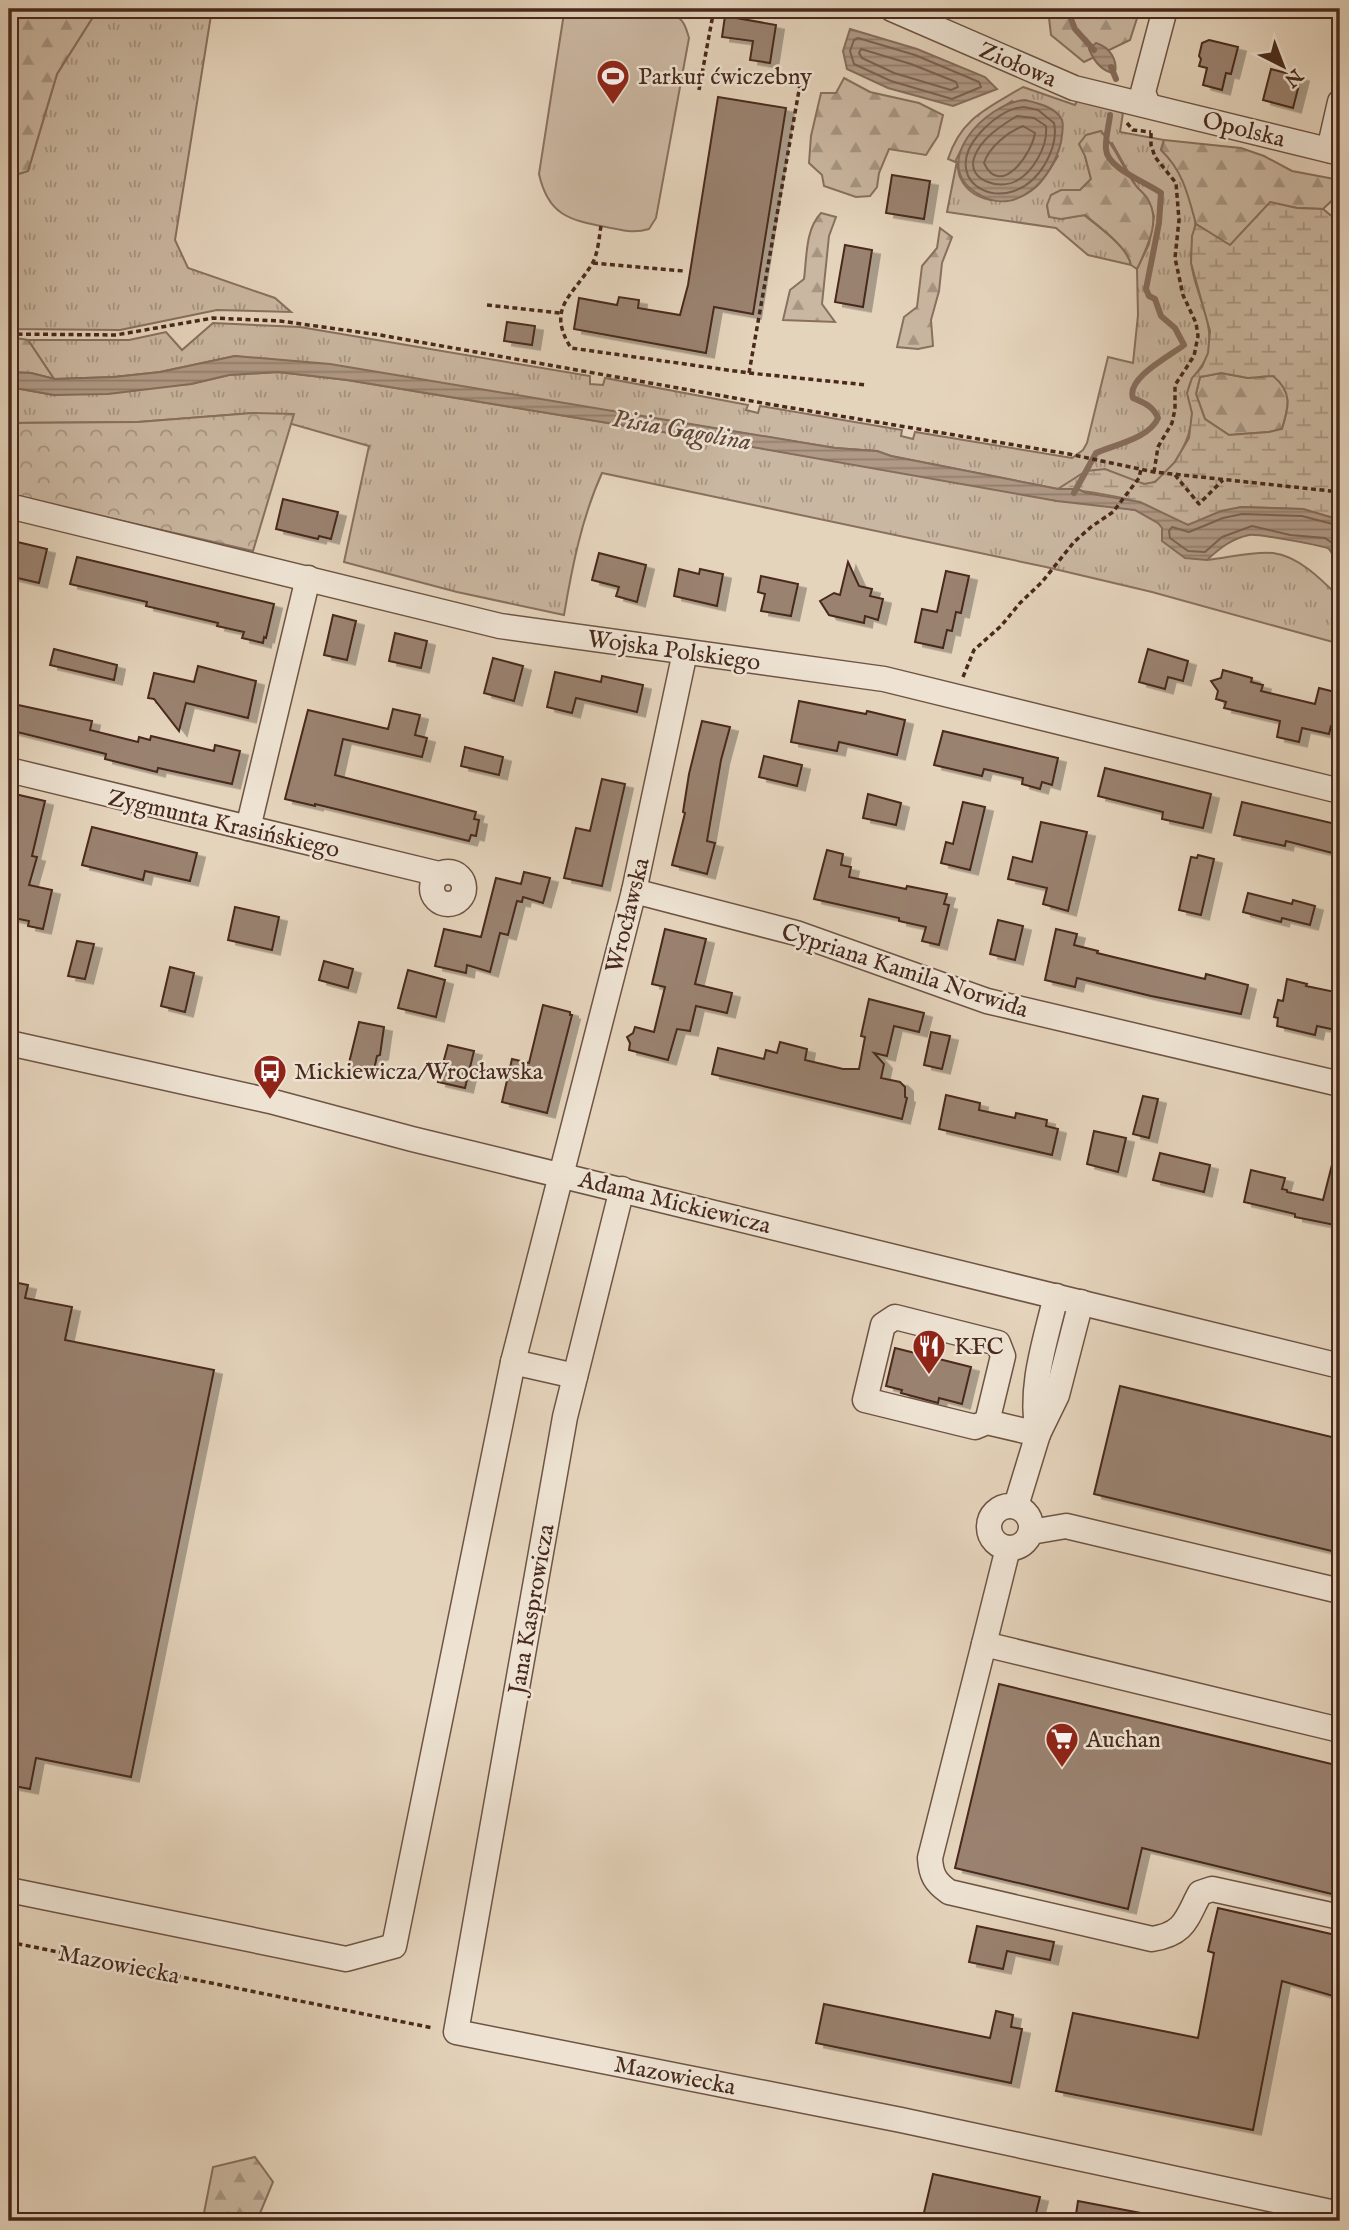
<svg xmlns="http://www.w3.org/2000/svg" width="1349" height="2230" font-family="'IM FELL English',serif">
	<defs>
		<pattern id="grass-tufts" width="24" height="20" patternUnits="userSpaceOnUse" patternTransform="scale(1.75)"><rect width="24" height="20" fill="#cab7a1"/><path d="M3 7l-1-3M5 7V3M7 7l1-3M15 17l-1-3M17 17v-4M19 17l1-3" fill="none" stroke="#a69582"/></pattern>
		<pattern id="forest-firs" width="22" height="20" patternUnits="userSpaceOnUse" patternTransform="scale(1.75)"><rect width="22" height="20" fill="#cab7a1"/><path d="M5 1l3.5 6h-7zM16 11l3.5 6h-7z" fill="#a69582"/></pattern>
		<pattern id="wetland-marsh" width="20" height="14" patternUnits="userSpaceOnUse" patternTransform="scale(1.75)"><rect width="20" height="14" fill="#cab7a1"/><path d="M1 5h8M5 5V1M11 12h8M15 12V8" fill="none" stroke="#a69582"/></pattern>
		<pattern id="park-crowns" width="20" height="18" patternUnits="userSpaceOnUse" patternTransform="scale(1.75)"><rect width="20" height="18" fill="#cab7a1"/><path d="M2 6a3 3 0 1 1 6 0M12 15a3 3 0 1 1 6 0" fill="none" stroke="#a69582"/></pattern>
		<pattern id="water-rules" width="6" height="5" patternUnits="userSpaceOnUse" patternTransform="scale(1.75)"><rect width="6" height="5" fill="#b09a86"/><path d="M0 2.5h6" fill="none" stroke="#917e6d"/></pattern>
		<filter id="shadow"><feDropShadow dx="8" dy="4.5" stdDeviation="0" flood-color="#0004"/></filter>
	</defs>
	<rect width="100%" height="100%" fill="#e5d4bc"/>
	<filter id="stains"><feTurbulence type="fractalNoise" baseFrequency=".00286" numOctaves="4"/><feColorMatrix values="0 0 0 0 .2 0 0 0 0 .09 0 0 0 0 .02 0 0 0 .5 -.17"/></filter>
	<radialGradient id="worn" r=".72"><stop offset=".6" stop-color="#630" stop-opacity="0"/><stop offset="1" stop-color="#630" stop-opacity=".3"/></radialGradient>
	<g fill="url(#grass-tufts)" stroke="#89705e" stroke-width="2">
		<path d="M98,9h114l-37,231 13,28 87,30 16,14 -74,-2 -97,20 -111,-1v-152l19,-6 29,-97z"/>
		<path d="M1023,87l52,18 3,-6 45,14 -3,19 44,8 -3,10c17,16 24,32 30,55 2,6 5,14 4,20 -1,14 -6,28 -3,43 5,28 21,53 17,82 -3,17 -20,26 -21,42 -1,7 4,14 4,21 1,22 -17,56 -36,68 -17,11 -38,-12 -55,-11 -17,0 -28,11 -43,19l-167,-33 -14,-5 -42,-3 -295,-48 -305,-44 -75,16 -46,5 -60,2 -26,-39h101l37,-8 16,18 31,-27 87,4 290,49v8l13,1 2,-7 143,27 -2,5 12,3 2,-7 142,24 -1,6 12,3 2,-7 157,26 11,-8 4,-7 21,-86 25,6 5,-48 -1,-46 12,-25 5,-28 -7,-18 -11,-12 -24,-43 -27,13 6,23 -11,11 -19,1 -14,14 2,11 12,3 23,-4c14,11 44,32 47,50l-43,-10 -32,-27 -109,-16 10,-51c1,5 1,12 3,16 13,30 55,29 76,10 9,-8 15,-20 22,-31l-46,-55c-26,16 -44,32 -57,61l-7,-3c13,-41 40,-51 75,-72z"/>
		<path d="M278,372l69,8 788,130 23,13 49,37c20,-2 47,-9 66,-7 26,3 50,28 67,45v46l-188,-52 -106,-25 -444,-94c-20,44 -30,94 -38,142l-107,-23 -113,-30 25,-116 -116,-33 -115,9 -129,1v-36l45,8 137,-11 38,-9z"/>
	</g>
	<g fill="url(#forest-firs)" stroke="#89705e" stroke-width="2">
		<path d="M9,9h89l-41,65 -29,97 -19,6z"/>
		<path d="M1048,9h92l-10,31 -46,22 -33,-27z"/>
		<path d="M844,78l26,14 49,11 24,12 -5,21 -12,19 -37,-6 -10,24 -2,14 -7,9 -14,1 -32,-11 -2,-11 -13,-12 2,-27 10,-43h15z"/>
		<path d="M1101,131c15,17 22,37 35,55 3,4 8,7 11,12 15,22 0,49 -10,71l-6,-4c-3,-18 -33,-39 -46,-50l-24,4 -12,-2 -2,-12 4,-10 10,-5h19l11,-11 -6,-23 -6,-12 7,-9z"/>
		<path d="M1164,140l77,8 23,8 28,15 48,9v13l-17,16 -26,-1 -27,-5 -40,43 -34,-22c-8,-29 -13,-53 -35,-74z"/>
		<path d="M821,213l15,4 -7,19 -7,68 13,18 -52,-2 7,-30 14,-11c3,-22 1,-49 17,-66z"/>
		<path d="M940,228l12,9 -10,26 -3,28 -8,29 2,26 -15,3 -21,-2 7,-30 13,-10 5,-41 15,-18z"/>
		<path d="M9,337l19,3 26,39 -23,-6 -22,-1z"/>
		<path d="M1221,373l27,5 25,-3c20,17 16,31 9,54l-13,3 -40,3 -24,-16 -9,-25 4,-17z"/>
		<path d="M255,2157l18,25 -15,36 -28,-5 7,8h-31l-3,-3 10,-51z"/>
	</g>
	<path fill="url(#wetland-marsh)" stroke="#89705e" stroke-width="2" fill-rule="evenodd" d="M1270,202l27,6 26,1 17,14v297l-37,-11 -62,-2 -53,18c-16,-5 -29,-15 -45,-21 -17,-7 -67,-15 -85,-15l28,-18 19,-2 39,15 11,-2 20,-20 14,-24 3,-25 -5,-20 5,-15 10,-11 6,-14 2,-22 -19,-68 1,-27 4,-12 34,21zM1221,373l27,5 25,-2c20,16 16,31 9,53l-13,3 -40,3 -24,-16 -9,-25 4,-17z"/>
	<path fill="url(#park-crowns)" stroke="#89705e" stroke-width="2" d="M253,413l41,1 -41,137 -244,-56v-72l129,-1z"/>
	<path fill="#cab7a1" stroke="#89705e" stroke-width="2" d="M567,9c24,0 89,-5 108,6 9,5 11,13 14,23l-33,180 -7,11c-16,5 -27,1 -43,-2 -37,-7 -58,-12 -67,-53l25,-161z"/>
	<g fill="url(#water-rules)" stroke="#866d5c" stroke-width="2">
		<path d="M850,29l67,20 68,28 12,12 -44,17 -65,-18 -41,-19 -4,-18z"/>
		<path d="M1096,43c13,4 22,16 19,30 -13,-1 -21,-12 -26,-24z"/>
		<path d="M1025,100c12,3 31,7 37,20 2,6 0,15 -1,22 -8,35 -43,75 -81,53 -54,-29 5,-92 45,-95z"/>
		<path d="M235,356l95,8 505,84 42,3 14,5 167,33h20l8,4 54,9 48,23 33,-14 20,-4 62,2 37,11v65c-2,-11 -3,-27 -11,-36 -3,-3 -75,-16 -80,-14 -18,4 -29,13 -42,25l-22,-2 -23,-17v-13l-4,-5 -23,-13 -78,-9 -333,-59 -377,-62 -69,-8 -49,3 -38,9 -83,10 -54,1 -45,-8v-15l22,1 24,6 59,-2 46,-5z"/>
	</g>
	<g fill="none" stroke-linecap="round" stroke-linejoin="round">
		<g stroke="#7c6251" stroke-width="2">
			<path d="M858,38l57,17 64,27 2,5 -29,12 -61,-18 -37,-17 -4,-13 4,-11z"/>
			<path d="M861,49l50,15 45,18 2,5 -7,3 -57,-17 -32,-15 -3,-5z"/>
			<path d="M1024,107l14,3 16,13c3,14 -2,29 -9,41 -34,58 -110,21 -66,-30 11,-12 28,-26 45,-27z"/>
			<path d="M1017,116l17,2 12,8c1,11 -2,22 -8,32 -5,9 -12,18 -22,23 -16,9 -49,0 -42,-23 6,-19 28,-33 43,-42z"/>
			<path d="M1023,126l12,7c-3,20 -34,66 -51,30 5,-16 24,-31 39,-37z"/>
			<path d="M1340,526l-38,-10 -60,-2 -19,4 -34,14 -17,-5 -3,4 1,7 18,13 17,1 17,-15 30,-11 38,9 35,3 10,7 5,12"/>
		</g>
		<g stroke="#866d5c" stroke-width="6">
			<path d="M1067,9l8,20 19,21"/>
			<path d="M1111,67l5,12"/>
			<path d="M1074,493l22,-40c18,-8 54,-15 62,-35 -5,-12 -14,-15 -25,-20 -7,-20 37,-42 51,-53l-9,-17 -14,-12 -6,-17 -6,-3 -3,-7 13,-66 2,-30c-13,-10 -54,-24 -55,-44 -1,-11 3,-23 4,-34"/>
		</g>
	</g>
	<g fill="#9a826f" stroke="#48291c" stroke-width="2" filter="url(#shadow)">
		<path d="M725,16l51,9 -6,38 -20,-3 3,-19 -31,-4z"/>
		<path d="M1209,40l29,7 -7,27 -5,-1 -4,17 -19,-5 4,-17 -8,-2 2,-7 -2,-3 3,-13z"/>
		<path d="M1271,69l30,8 -8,31 -30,-8z"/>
		<path d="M718,97l68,11 -33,206 -39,-7 -8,46 -132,-24 5,-31 38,7 2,-8 20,3 -1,8 42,7 8,-30z"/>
		<path d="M892,175l38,6 -6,38 -38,-6z"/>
		<path d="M845,245l27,5 -9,57 -28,-5z"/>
		<path d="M507,322l28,4 -3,19 -28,-4z"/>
		<path d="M283,499l55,13 -7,27 -12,-3 -1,3 -42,-10z"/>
		<path d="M9,540l38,9 -8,34 -30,-7z"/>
		<path d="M599,553l47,12 -9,37 -21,-6 3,-9 -27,-7z"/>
		<path d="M77,557l197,47 -8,34 -2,-1 -1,6 -21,-5 2,-6 -27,-6 1,-3 -72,-17 1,-4 -77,-18z"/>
		<path d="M848,562l11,24 13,3 -2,7 13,3 -5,21 -13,-4 -1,7 -35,-8 -9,-14 14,-8 6,2z"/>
		<path d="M679,569l20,5 1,-5 23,5 -6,32 -43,-10z"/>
		<path d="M946,571l23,5 -8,37 -5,-1 -4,19 -5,-1 -4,18 -28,-6 7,-33 15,3z"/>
		<path d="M761,576l37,8 -7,32 -30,-5 4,-17 -7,-2z"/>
		<path d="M333,615l23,6 -9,39 -23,-5z"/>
		<path d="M395,633l32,8 -6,27 -32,-7z"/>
		<path d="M54,649l63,16 -3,15 -64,-15z"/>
		<path d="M1148,649l40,12 -5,20 -15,-4 -3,12 -26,-7z"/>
		<path d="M493,658l30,8 -9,35 -30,-8z"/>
		<path d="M198,666l58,15 -8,37 -62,-15 -7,28 -25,-32 -6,-1 6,-25 40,9z"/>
		<path d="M1223,670l29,8 -1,4 12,3 -2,6 54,13 4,-16 20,5 -6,25 3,5 -5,3 -2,8 -27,-6 -3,14 -22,-5 3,-16 -56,-13 2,-6 -10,-3 2,-8 -7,-10 10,-3z"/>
		<path d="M555,672l46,10 1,-6 41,9 -6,27 -61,-14 -4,15 -25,-6z"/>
		<path d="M799,701l67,13 1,-3 38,9 -8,35 -58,-13 -2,9 -46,-9z"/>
		<path d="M9,703l83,18 -2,9 48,12 1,-5 11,3 1,-4 63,15 1,-6 25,6 -8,33 -74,-16 -1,4 -52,-13 1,-5 -97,-24z"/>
		<path d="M393,709l27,6 -5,20 12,3 -5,19 -79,-18 -8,36 141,37 -2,7 5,1 -3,16 -5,-1 -2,6 -154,-37v2l-30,-7 23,-89 80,19z"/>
		<path d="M702,721l28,6 -9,33 -14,81 8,2 -8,31 -35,-9 13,-52 -2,-1 6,-38z"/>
		<path d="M943,731l115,27 -6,27 -10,-3 -2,7 -18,-5 1,-6 -39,-9 -2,7 -48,-11z"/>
		<path d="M465,747l38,10 -4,18 -38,-9z"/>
		<path d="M764,756l38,9 -5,21 -38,-9z"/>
		<path d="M1105,768l106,26 -8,34 -41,-9 1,-7 -65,-16z"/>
		<path d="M602,779l23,5 -23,102 -38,-8 12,-50 14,3z"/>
		<path d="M15,794l30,7 -13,55 5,1 -8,28 23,5 -9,39 -15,-3 1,-5 -20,-4v-98z"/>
		<path d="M868,794l33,9 -5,22 -33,-7z"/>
		<path d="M963,802l22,5 -15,63 -29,-7 5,-21 7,2z"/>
		<path d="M1242,802l98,23v30l-54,-14 -1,5 -51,-11z"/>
		<path d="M1041,822l46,10 -19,79 -25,-7 4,-16 -39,-9 5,-22 19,5z"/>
		<path d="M92,827l105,26 -7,28 -45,-10 -2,9 -61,-15z"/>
		<path d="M827,850l16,4 -2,11 10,2 -2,10 57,12 1,-3 40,8 -3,10 5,1 -10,40 -17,-4 4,-14 -27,-6v-3l-85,-19z"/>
		<path d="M1198,855l16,4 -13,56 -22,-5 12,-53 6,1z"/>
		<path d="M524,872l26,6 -7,25 -20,-6 -1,5 -5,-1 -9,34 -8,-2 -10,39 -23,-7 -1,8 -31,-7 9,-37 37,8 15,-59 25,6z"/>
		<path d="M1248,893l44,11 1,-4 22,6 -5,19 -28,-7 -1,4 -38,-10z"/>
		<path d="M235,907l44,10 -7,33 -44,-10z"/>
		<path d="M998,920l25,6 -8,34 -25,-6z"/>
		<path d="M665,929l41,10 -11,45 37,9 -5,20 -31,-7 -6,25 -13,-2 -9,31 -39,-10 1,-7 -3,-6 6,-4 2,-6 19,5 11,-45 -13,-3z"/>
		<path d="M1056,929l21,5 -3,11 24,6 -1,2 108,26 1,-5 42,11 -7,29 -90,-18 -74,-18 -2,9 -30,-7z"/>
		<path d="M77,941l17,3 -9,35 -17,-3z"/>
		<path d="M324,961l29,8 -5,19 -29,-8z"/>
		<path d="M170,967l24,6 -9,39 -24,-6z"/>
		<path d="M408,970l37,10 -9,37 -38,-9z"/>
		<path d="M1287,979l20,5 -1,2 34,7v38l-23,-5 -2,9 -38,-9 1,-8 -4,-1 4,-17 5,1z"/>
		<path d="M869,999l55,14 -5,19 -25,-6 -7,30 -13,-3 10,11 -3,14 19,4 5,5v10l2,1 -5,21 -190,-45 6,-26 46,11 2,-9 11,3 3,-11 27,7 -2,11 38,9h16l6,-32 -4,-1z"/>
		<path d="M543,1005l27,7v3h2l-25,98 -45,-11 10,-43 17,4z"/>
		<path d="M359,1022l25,5 -4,28 -3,1 -4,18 -20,-3 -5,-4z"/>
		<path d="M931,1032l19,4 -8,33 -18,-4z"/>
		<path d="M448,1045l26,6 -9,37 -27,-6z"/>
		<path d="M946,1095l34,8 -1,7 36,8 1,-5 31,7 -1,6 12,3 -6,26 -113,-26z"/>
		<path d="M1143,1096l15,3 -9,39 -16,-4z"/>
		<path d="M1094,1131l32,7 -8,34 -31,-8z"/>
		<path d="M1160,1153l50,12 -6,27 -51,-12z"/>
		<path d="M1334,1157l6,1v68l-45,-9v-3l-51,-12 7,-32 34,8 -3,11 5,1v2l36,8z"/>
		<path d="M9,1281l19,4 -3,13 47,9 -7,33 149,30 -83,407 -95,-19 -6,31 -21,-4z"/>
		<path d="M895,1348l76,19 -9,37 -23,-6 -1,5 -37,-10 1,-3 -16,-4z"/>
		<path d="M1120,1386l220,53v114l-246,-59z"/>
		<path d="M999,1684l341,82v130l-198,-48 -14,61 -173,-41z"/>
		<path d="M1218,1908l122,28v62l-58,-17 -29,149 -197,-39 17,-78 125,25 16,-85 -6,-2z"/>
		<path d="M977,1926l77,16 -4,18 -43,-9 -4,18 -34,-7z"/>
		<path d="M824,2004l166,34 6,-27 17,4 -2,12 11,2 -11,54 -195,-40z"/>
		<path d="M933,2174l107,23 -6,24h-112z"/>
		<path d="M1078,2201l63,12 -1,8h-65z"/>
	</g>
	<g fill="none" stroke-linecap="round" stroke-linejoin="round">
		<defs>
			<g id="minor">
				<path d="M892,9l182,79 266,65"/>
				<path d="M1148,105l-5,-13 22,-83"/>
				<path d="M1329,150l11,-48"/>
				<path d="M9,506l491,120 384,53 456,112"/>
				<path d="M9,770l430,104"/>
				<path d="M248,828l60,-250"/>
				<circle cx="448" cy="888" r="16"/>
				<path d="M634,891l162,42 191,68 353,83"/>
				<path d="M9,1043l261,58 142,38 928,227"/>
				<path d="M622,1189l-57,228 -109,615 445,88 439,94"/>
				<path d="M513,1362l121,-471 51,-239"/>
				<path d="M987,1422l16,-66 -5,-13 -103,-26 -12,8 -18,75 110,27 12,-5 51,12"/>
				<path d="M1038,1434c-9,-47 7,-92 18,-138"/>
				<circle cx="1010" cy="1527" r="21"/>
				<path d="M1016,1506l22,-72 19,-39 24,-93"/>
				<path d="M1031,1532l35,-6 274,65"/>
				<path d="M1008,1548l-24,96 356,86"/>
				<path d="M984,1644l-54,214c1,17 5,24 19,34l203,47c33,-5 34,-20 48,-46l12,-4 128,28"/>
				<path d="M9,1890l337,69 48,-13 119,-584 62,14"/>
			</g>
		</defs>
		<use href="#minor" stroke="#6f5444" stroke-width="27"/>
		<g stroke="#48291c" stroke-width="3.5" stroke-dasharray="5 3.5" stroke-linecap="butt">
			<path d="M699,90l15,-81"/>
			<path d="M1127,123l6,7 18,2"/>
			<path d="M1151,133v12l4,12 21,26 3,37 -4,38 8,37 13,28 2,13 -4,20 -19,29v24l-3,14 -14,24 -4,25"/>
			<path d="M601,226c-2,12 -3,28 -9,38 -20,33 -46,44 -21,84l178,25 118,12"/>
			<path d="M593,263l91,8"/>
			<path d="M487,305l73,8"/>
			<path d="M9,334l107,1 97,-17 67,3 100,14 394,70 295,49 85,18 186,20"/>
			<path d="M749,373l52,-294"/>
			<path d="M1175,475l24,29 24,-24"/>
			<path d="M963,677l11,-27 27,-24 19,-23 22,-21 32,-40 17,-15 22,-15 26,-34 2,-9"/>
			<path d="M9,1942l424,86"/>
		</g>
		<use href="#minor" stroke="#eee3d3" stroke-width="24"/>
	</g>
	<defs>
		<symbol id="stadium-pin" viewBox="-11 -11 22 30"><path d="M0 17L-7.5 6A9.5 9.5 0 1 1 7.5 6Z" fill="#8f2418" stroke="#eee3d3"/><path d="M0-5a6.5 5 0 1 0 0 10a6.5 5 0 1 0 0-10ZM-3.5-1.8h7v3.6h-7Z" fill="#fff"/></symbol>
		<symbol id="bus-pin" viewBox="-11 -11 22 30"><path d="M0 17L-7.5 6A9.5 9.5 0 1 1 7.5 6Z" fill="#8f2418" stroke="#eee3d3"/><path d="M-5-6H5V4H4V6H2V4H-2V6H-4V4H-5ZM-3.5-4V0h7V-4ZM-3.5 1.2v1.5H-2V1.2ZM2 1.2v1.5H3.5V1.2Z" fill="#fff"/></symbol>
		<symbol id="restaurant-pin" viewBox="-11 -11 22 30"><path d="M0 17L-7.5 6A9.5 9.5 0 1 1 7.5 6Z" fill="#8f2418" stroke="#eee3d3"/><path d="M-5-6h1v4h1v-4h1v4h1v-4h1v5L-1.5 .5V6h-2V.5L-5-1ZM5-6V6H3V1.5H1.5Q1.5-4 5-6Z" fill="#fff"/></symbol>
		<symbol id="supermarket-pin" viewBox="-11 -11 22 30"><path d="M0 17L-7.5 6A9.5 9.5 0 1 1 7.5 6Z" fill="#8f2418" stroke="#eee3d3"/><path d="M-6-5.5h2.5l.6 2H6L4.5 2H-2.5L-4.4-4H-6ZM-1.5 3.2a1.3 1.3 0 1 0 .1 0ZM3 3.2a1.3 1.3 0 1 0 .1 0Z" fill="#fff"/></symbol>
	</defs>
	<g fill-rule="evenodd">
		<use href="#stadium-pin" x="594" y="57" width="38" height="52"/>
		<use href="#bus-pin" x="251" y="1052" width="38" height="52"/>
		<use href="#restaurant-pin" x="910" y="1327" width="38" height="52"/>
		<use href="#supermarket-pin" x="1043" y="1720" width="38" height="52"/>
	</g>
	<g text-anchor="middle" stroke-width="5" stroke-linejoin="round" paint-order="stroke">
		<g font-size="24" fill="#48291c" stroke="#eee3d3">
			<text transform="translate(1018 64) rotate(23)" y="8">Ziołowa</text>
			<text transform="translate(1244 129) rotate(14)" y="8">Opolska</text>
			<text transform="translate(674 650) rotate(8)" y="8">Wojska Polskiego</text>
			<text transform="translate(224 823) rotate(13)" y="8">Zygmunta Krasińskiego</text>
			<text transform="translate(627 915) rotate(-76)" y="8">Wrocławska</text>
			<text transform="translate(905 970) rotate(18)" y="8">Cypriana Kamila Norwida</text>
			<text transform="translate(675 1202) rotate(14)" y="8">Adama Mickiewicza</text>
			<text transform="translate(531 1609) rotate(-80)" y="8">Jana Kasprowicza</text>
			<text transform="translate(119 1964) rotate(11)" y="8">Mazowiecka</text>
			<text transform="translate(675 2075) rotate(11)" y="8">Mazowiecka</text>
		</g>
		<g font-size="24" fill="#48291c" stroke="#eee3d3" text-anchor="start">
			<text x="638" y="84">Parkur ćwiczebny</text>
			<text x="294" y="1079">Mickiewicza/Wrocławska</text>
			<text x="954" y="1354">KFC</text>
			<text x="1086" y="1747">Auchan</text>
		</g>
		<g font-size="26" font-style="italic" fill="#624536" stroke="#eee3d3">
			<text transform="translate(682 429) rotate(10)" y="9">Pisia Gągolina</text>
		</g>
	</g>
	<rect width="1349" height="2230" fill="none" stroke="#e5d4bc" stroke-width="35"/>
	<rect x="10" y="10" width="1328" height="2209" fill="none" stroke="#48291c" stroke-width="3.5"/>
	<rect x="18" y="18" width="1314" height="2195" fill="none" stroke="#48291c" stroke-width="2"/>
	<g transform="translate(1283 66) rotate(138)" stroke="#eee3d3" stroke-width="5" paint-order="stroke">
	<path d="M0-5L12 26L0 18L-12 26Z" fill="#48291c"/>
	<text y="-10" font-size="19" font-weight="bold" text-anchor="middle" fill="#48291c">N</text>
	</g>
	<rect width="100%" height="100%" filter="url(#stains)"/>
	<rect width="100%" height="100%" fill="url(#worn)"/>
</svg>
